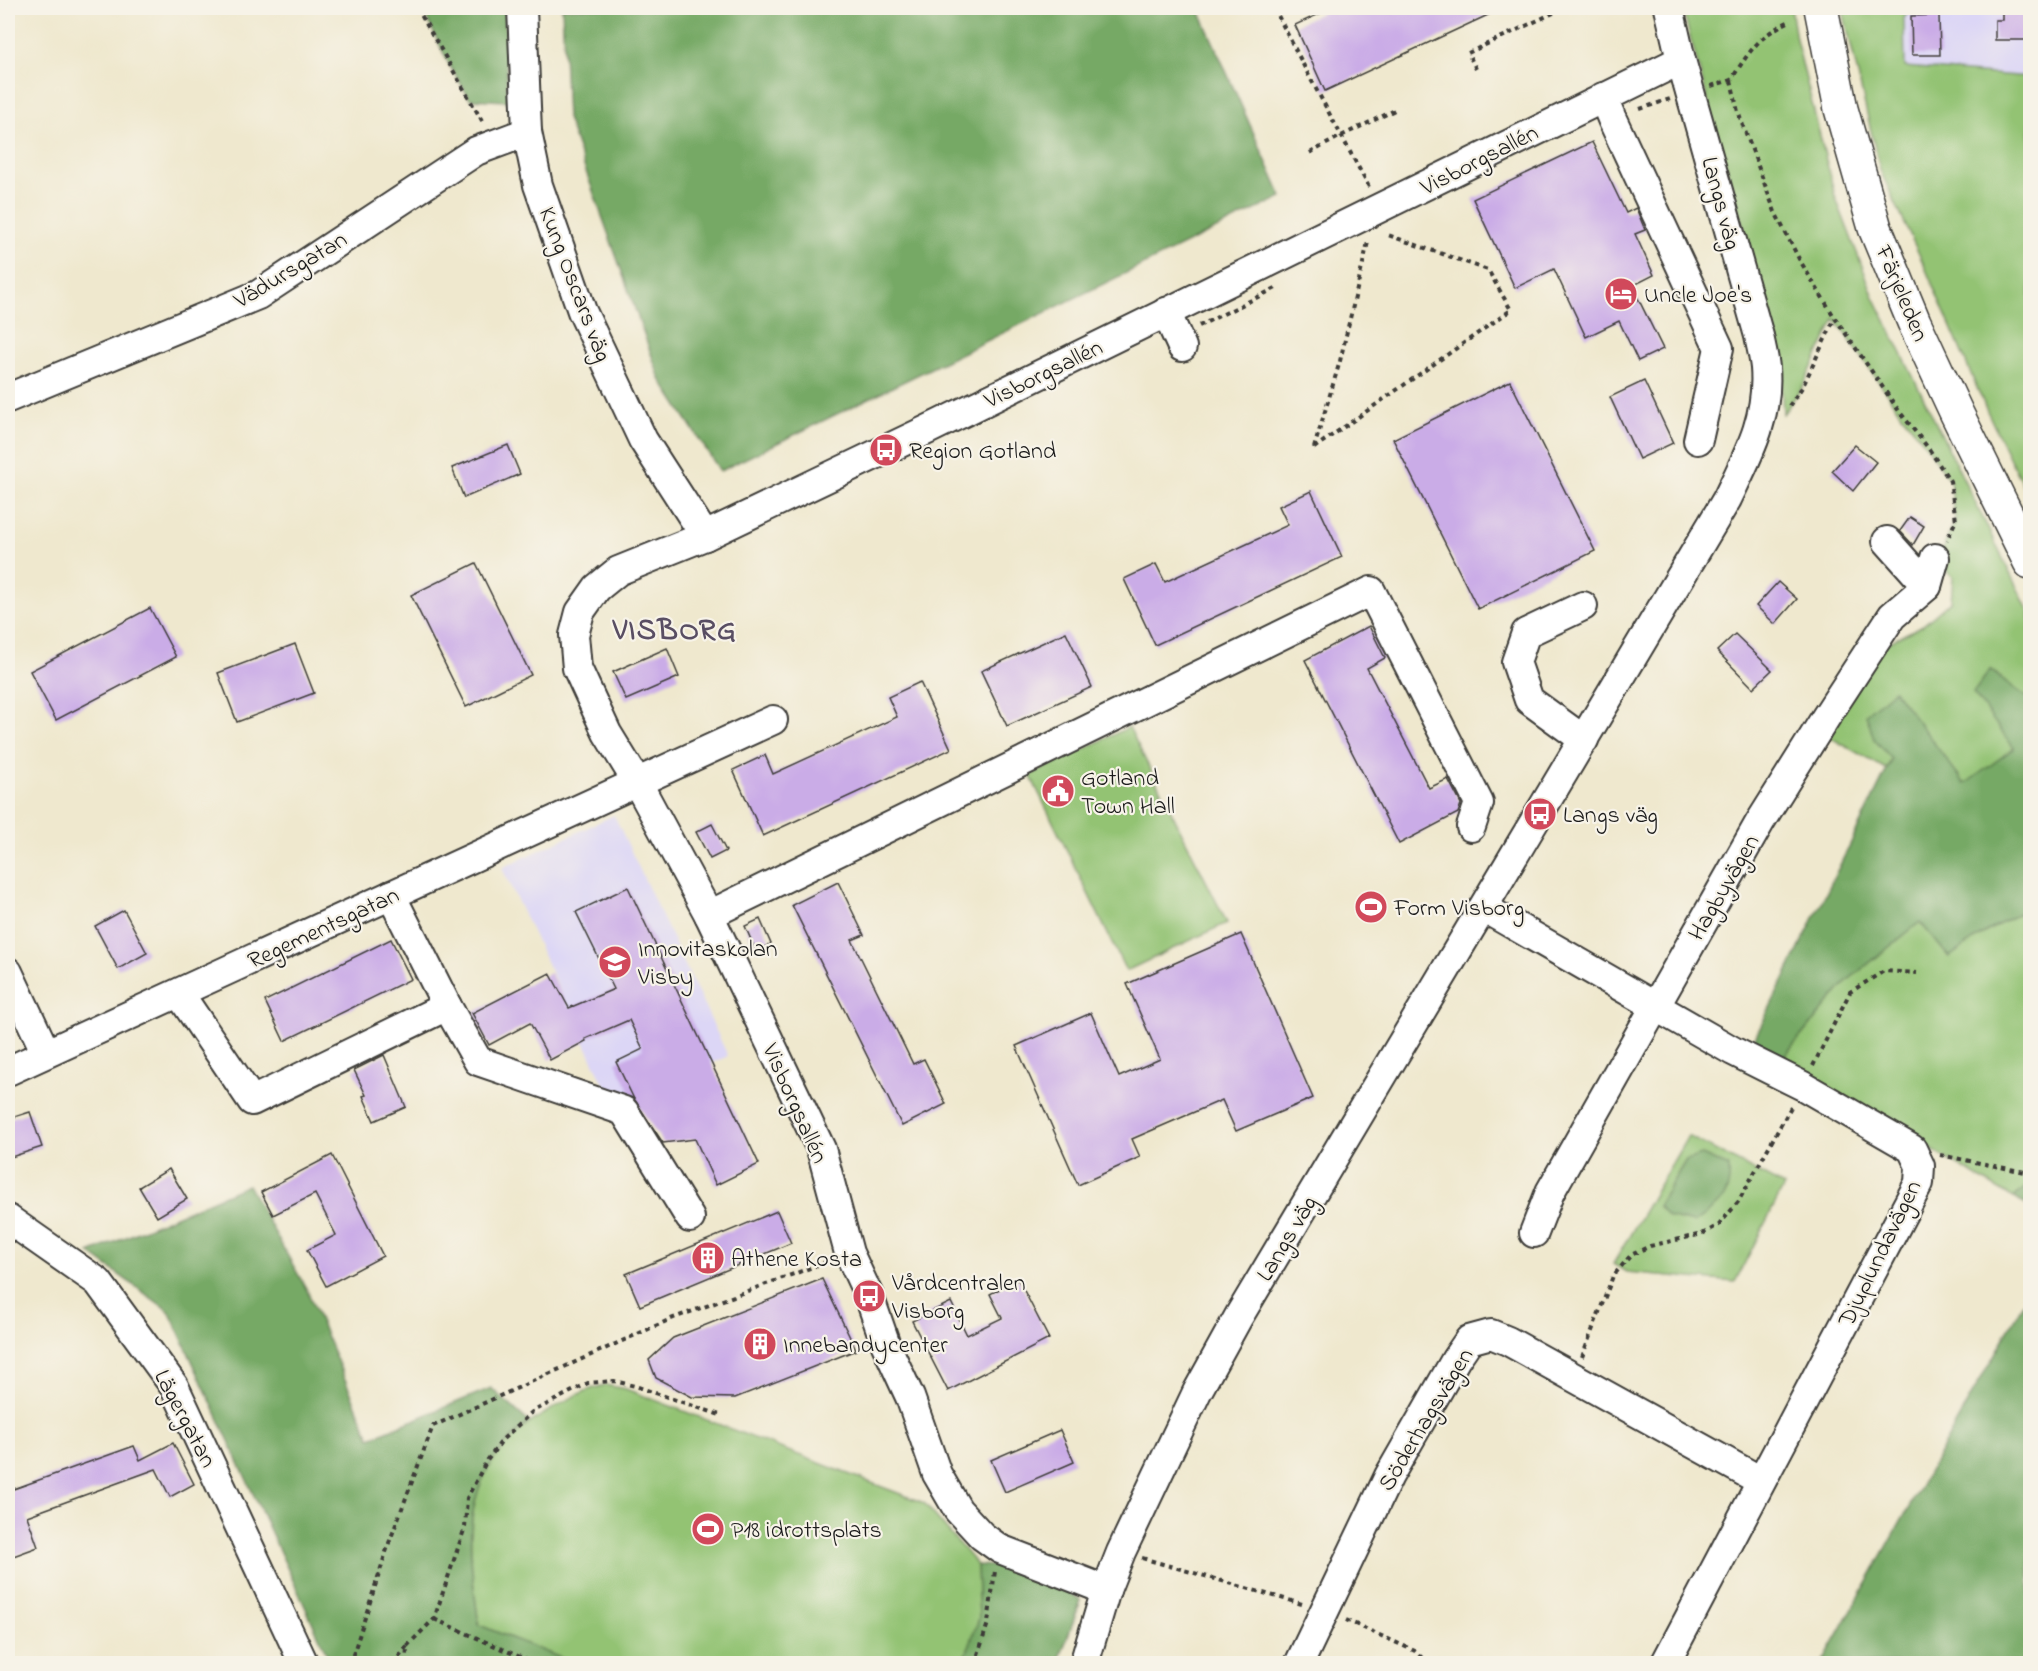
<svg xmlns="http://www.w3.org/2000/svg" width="2038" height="1671" font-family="'Indie Flower',sans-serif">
	<rect width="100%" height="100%" fill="#f7f3e8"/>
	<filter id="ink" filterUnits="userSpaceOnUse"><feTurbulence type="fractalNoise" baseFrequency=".0167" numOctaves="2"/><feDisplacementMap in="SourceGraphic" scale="12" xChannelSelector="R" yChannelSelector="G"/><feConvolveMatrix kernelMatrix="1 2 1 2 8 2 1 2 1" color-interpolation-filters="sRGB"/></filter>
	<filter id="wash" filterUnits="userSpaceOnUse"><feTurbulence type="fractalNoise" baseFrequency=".008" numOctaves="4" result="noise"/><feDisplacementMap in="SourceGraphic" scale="24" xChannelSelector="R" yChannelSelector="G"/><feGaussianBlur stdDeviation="1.35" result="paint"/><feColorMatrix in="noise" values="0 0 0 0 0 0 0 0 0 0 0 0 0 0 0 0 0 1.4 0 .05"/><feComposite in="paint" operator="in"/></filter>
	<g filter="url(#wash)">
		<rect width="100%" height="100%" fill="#efe8ce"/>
		<g fill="#dcd6f6">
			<path d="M1912,8h118v69l-125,-10 -1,-49z"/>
			<path d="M614,815l114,241 -112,53 -114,-241z"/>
		</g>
		<g fill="#93c373" stroke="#587048" stroke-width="1.5">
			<path d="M1682,8h109l5,31 39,157 39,101 156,317v86l-39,-30 23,78 -49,37 -71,-94 -20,48 18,20 -6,10 -62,-35 59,-89 40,-20 28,-24 2,-24 -18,-19 9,-12 11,-26 -5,-39 -21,-32 -30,-38 -64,-92 -32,67 -20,28 -3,-56z"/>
			<path d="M1854,8h58l-8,10 1,49 125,10v424l-43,-90 -63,-146 -44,-95 -37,-159z"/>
			<path d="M1129,727l98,196 -101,48 -96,-196z"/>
			<path d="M2030,907v278l-17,13 -232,-138 66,-79 73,-59 29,35 33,-23z"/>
			<path d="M1688,1136l96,50 -49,96 -109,-10 -13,-8z"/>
			<path d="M605,1385l21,4 298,114 53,62 2,53 -12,39 -4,6h-390l-94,-38c-13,-90 -22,-160 68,-213 20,-12 35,-22 58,-27z"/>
		</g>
		<g fill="#76a965" stroke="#496240" stroke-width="1.5">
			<path d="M422,8h83l2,93 -37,-2 -21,-34z"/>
			<path d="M562,8h636l84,189 -562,274 -60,-92 -93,-261z"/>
			<path d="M1990,670l40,30v207l-48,27 -33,23 -29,-35 -73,59 -66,79 -29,-16 140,-285 -18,-20 -8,-25 28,-24 71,94 49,-36 -41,-55z"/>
			<path d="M1702,1155l27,12c3,33 -12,38 -35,56l-26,-6 -10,-11 28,-46z"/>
			<path d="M248,1185l59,105 63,148 121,-50 38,34c-72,58 -62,121 -50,203l94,38h-242l-162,-352 -80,-58z"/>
			<path d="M2030,1185v22l-17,-9z"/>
			<path d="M2030,1291v372h-208z"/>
			<path d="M977,1565l52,3 52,32 -23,63 -95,1 16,-46z"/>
		</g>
		<g id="blocks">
			<g fill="#caace7">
				<path d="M1332,8h171l-178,83 -30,-66z"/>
				<path d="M2002,8h26v32h-33v-20h7z"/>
				<path d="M1939,15l1,40h-28l-1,-39z"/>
				<path d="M1592,142l34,71 10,-5 9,22 -10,4 19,41 -22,11 31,63 -25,12 -19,-40 -33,16 -32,-68 -39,19 -42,-89z"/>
				<path d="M1510,381l85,170 -117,58 -85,-170z"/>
				<path d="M1644,381l29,62 -34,16 -29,-62z"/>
				<path d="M508,445l12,29 -56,24 -12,-30z"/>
				<path d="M1855,445l21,17 -23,29 -21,-20z"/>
				<path d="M1311,491l31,66 -187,88 -31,-66 32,-15 9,18 123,-57 -9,-19z"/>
				<path d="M1910,517l14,9 -11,19 -13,-14z"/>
				<path d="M476,563l55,112 -65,32 -55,-112z"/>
				<path d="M1778,582l19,17 -22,25 -19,-18z"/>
				<path d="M150,608l26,49 -120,63 -26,-49z"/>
				<path d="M1369,626l16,32 -18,10 62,120 19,-9 13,25 -3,9 -59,31 -94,-184z"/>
				<path d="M1066,632l26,55 -85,39 -26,-55z"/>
				<path d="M1735,634l37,36 -19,18 -36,-37z"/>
				<path d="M295,644l19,49 -77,29 -19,-49z"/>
				<path d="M667,648l12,29 -53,23 -13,-28z"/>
				<path d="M920,682l31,67 -188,87 -30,-66 32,-15 8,19 124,-57 -9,-20z"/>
				<path d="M712,824l14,27 -16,8 -14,-27z"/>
				<path d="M838,882l26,53 -12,5 61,124 11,-5 22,45 -44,22 -110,-221z"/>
				<path d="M628,887l131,277 -43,21 -21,-46 -32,4 -29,-44 -18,-37 27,-13 -14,-29 -44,19 1,2 -36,19 -20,-37 -41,22 -17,-32 78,-40 19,35 45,-19 -38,-77z"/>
				<path d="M124,910l23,43 -29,16 -23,-43z"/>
				<path d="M760,919l11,25 -15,7 -11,-25z"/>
				<path d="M1241,934l72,164 -77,33 -14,-31 -90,39 8,18 -62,28 -62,-139 75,-33 28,64 41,-18 -33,-75z"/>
				<path d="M391,939l20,40 -127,62 -19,-40z"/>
				<path d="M384,1055l22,52 -32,14 -11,-25 3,-1 -12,-25z"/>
				<path d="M30,1112l12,35 -34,11v-39z"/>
				<path d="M332,1155l51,101 -57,30 -19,-36 29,-15 -21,-41 -42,21 -12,-23z"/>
				<path d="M169,1169l18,30 -30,18 -18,-30z"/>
				<path d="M777,1211l14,32 -151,63 -14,-32z"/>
				<path d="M822,1279l34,71 -121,48 -43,-1 -36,-19 -7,-18 24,-22z"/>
				<path d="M1018,1279l31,60 -101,52 -36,-70 39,-19 16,33 35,-17 -12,-24z"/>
				<path d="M1060,1430l14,32 -69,30 -14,-32z"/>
				<path d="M173,1443l21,41 -24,13 -14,-28 -129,47 11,31 -30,11v-67l126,-45 6,14z"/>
			</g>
		</g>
	</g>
	<g filter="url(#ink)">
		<use href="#blocks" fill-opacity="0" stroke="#3c3b37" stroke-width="1.5"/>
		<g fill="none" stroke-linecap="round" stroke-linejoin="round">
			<defs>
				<g id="minor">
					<path d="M522,8l5,124 11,53 44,126 61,129 62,96"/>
					<path d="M1603,97l9,22 107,229 -21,92"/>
					<path d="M1166,312l16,35"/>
					<path d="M8,398l250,-103 218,-144 51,-19"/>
					<path d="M1887,541l40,45"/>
					<path d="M1583,606l-57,27 -10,29 13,38 55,40"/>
					<path d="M1484,908l249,143 70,35 109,63 8,17 -1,17 -254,481"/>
					<path d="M709,915l662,-324 108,212 -8,24"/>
					<path d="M8,972l38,81"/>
					<path d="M179,993l73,108 195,-95 -56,-111"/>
					<path d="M447,1006l31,55 146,50 66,107"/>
					<path d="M8,1071l765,-351"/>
					<path d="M8,1219l90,63 76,104 130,278"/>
					<path d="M1534,1233l16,-41 210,-370 66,-105 66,-101 35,-30 8,-28"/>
					<path d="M1106,1590l-106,-41 -18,-13 -24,-26 -21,-36 -27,-77 -24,-52 -17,-49 -20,-43 -28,-104 -112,-234 -72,-133 -30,-49 -30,-65 -3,-33 6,-23 17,-24 21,-17 87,-35 222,-106 754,-370"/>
					<path d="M1084,1664l22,-74 15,-38 76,-160 42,-76 488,-817c21,-44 42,-81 38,-131 -1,-11 -4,-22 -6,-32l-78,-276 -12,-52"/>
					<path d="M1299,1664l90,-188 67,-117 13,-19 22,-6 17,7 253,140"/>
				</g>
				<path id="major" d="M1821,8l20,101 34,119 39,94 43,92 73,148"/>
			</defs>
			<use href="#minor" stroke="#3c3b37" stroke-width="32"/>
			<use href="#major" stroke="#3c3b37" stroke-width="36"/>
			<g stroke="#3c3b37" stroke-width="4" stroke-dasharray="4.5 4.5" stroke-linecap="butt">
				<path d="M417,8l67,116"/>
				<path d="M1274,8l34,66 61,113"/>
				<path d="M1476,69l-8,-16 96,-45"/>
				<path d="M1731,80l7,32 37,100 24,47 36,59 64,93 30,38 21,32 6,39 -9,20"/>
				<path d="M1711,86l20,-6c18,-28 27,-44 59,-59"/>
				<path d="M1640,109l30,-10"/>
				<path d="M1310,153l31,-17 56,-27"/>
				<path d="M1199,326l77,-38"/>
				<path d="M1789,406l14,-20 32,-68"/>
				<path d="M1314,448l197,-138 -23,-40 -103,-36"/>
				<path d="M1314,448l26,-87 28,-119"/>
				<path d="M1813,1066l37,-74 34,-21 33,2"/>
				<path d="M1940,1155l90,18"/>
				<path d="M1582,1357l31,-81 18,-21 19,-9 52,-12 17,-9 19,-23 53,-95"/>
				<path d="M1142,1558l160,46"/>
				<path d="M434,1619l102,45"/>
				<path d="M1346,1620l69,31 13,13"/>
				<path d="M407,1646l27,-27 31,-92 2,-29 19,-36 17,-23 29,-27 56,-29 26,-2 21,5 88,30"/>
				<path d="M350,1664l39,-121 44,-117 238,-107 158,-58"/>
				<path d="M393,1664l14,-18 -1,18"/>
				<path d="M975,1664l13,-41 7,-52"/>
			</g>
			<use href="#minor" stroke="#fff" stroke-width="28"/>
			<use href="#major" stroke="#fff" stroke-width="33"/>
		</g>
	</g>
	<defs>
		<symbol id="hotel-disc" viewBox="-11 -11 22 22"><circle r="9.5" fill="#d1495b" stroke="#f7f3e8"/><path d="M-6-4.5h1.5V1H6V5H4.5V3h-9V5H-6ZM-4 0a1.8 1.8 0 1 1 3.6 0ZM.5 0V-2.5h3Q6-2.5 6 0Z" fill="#fff"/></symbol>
		<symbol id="bus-disc" viewBox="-11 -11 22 22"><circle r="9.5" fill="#d1495b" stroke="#f7f3e8"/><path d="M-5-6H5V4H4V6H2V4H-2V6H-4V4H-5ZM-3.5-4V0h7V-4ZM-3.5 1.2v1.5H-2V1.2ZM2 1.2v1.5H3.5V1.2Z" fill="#fff"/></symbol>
		<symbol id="civic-disc" viewBox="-11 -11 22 22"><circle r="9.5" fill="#d1495b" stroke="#f7f3e8"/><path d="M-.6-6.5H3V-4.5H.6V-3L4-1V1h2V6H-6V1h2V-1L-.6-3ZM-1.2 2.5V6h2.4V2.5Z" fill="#fff"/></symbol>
		<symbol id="stadium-disc" viewBox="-11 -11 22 22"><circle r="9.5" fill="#d1495b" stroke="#f7f3e8"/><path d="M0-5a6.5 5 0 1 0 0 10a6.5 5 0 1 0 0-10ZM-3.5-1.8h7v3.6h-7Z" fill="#fff"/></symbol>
		<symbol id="school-disc" viewBox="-11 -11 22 22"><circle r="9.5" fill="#d1495b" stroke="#f7f3e8"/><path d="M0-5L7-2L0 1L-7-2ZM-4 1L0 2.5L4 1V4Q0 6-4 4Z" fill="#fff"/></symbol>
		<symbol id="building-disc" viewBox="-11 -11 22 22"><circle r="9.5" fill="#d1495b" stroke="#f7f3e8"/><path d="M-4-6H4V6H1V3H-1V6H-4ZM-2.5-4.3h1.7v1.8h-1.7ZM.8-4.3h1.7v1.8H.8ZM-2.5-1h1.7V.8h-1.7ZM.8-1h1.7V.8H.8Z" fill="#fff"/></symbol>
	</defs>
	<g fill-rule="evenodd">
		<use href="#hotel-disc" x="1602" y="275" width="38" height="38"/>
		<use href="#bus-disc" x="867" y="431" width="38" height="38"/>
		<use href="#civic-disc" x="1039" y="772" width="38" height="38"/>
		<use href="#bus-disc" x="1521" y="795" width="38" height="38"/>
		<use href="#stadium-disc" x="1352" y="888" width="38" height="38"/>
		<use href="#school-disc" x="596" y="943" width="38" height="38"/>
		<use href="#building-disc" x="689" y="1239" width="38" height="38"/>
		<use href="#bus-disc" x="850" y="1277" width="38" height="38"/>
		<use href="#building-disc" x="741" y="1325" width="38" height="38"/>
		<use href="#stadium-disc" x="689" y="1510" width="38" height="38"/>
	</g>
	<g text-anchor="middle" stroke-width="4.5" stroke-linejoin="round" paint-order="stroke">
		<g font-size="24" fill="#1c1c1c" stroke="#f7f3e8">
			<text transform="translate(1479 159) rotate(-27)" y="8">Visborgsallén</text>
			<text transform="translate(1722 203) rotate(75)" y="8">Langs väg</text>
			<text transform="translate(290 269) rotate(-31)" y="8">Vädursgatan</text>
			<text transform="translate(576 284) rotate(69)" y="8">Kung Oscars väg</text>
			<text transform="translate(1903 293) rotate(67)" y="8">Färjeleden</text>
			<text transform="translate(1043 373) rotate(-26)" y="8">Visborgsallén</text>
			<text transform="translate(1723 887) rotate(-60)" y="8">Hagbyvägen</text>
			<text transform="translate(323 927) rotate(-25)" y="8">Regementsgatan</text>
			<text transform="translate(796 1103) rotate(66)" y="8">Visborgsallén</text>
			<text transform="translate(1286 1238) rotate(-59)" y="8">Langs väg</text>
			<text transform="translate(1879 1253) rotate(-64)" y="8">Djuplundavägen</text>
			<text transform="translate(186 1418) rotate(62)" y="8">Lägergatan</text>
			<text transform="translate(1425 1419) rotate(-59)" y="8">Söderhagsvägen</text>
		</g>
		<g font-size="24" fill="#1c1c1c" stroke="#f7f3e8" text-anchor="start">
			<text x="1644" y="302">Uncle Joe's</text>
			<text x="909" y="458">Region Gotland</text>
			<text x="1081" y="785">Gotland<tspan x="1081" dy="28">Town Hall</tspan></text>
			<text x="1563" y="822">Langs väg</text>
			<text x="1394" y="915">Form Visborg</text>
			<text x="638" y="956">Innovitaskolan<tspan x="638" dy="28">Visby</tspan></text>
			<text x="731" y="1266">Athene Kosta</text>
			<text x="892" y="1290">Vårdcentralen<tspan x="892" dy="28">Visborg</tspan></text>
			<text x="783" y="1352">Innebandycenter</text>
			<text x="731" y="1537">P18 idrottsplats</text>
		</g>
		<g font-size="30" font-weight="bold" letter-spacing="1.5" fill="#594e63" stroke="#f7f3e8">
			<text x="675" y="639">VISBORG</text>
		</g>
	</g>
	<rect width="2038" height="1671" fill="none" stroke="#f7f3e8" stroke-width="30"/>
</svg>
